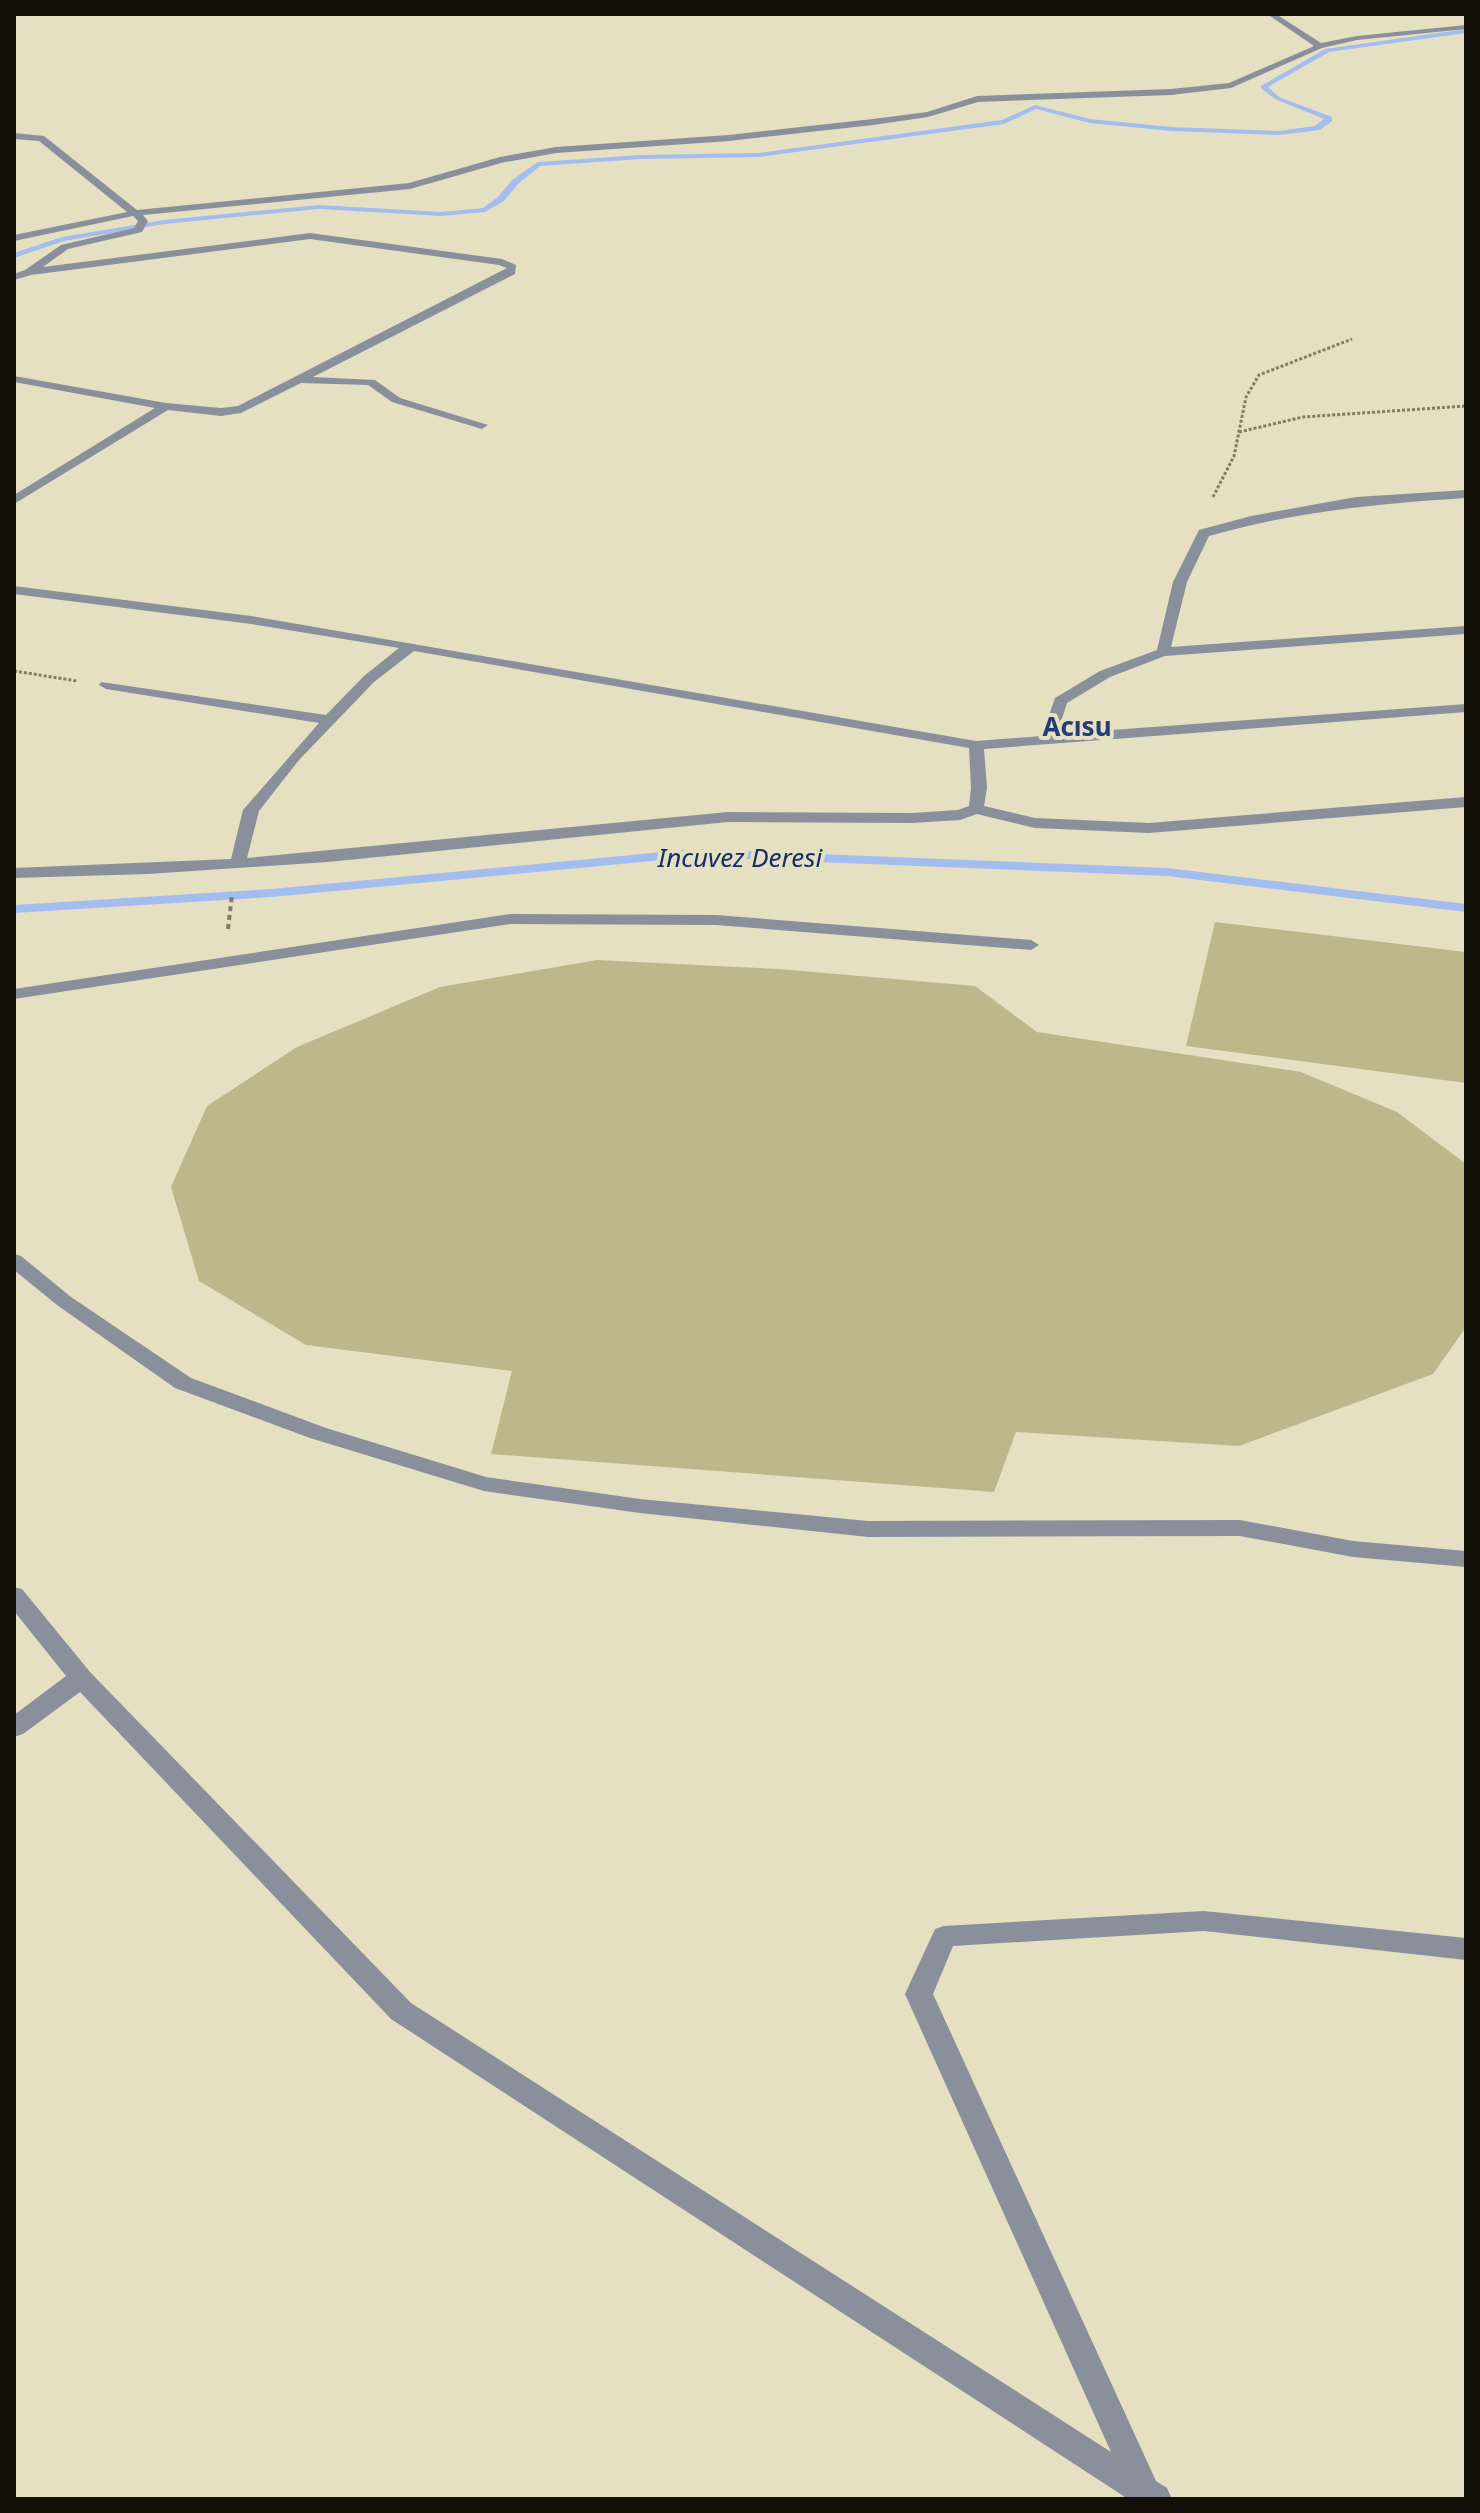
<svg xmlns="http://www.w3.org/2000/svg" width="1480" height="2513" font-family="'Noto Sans',sans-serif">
	<rect width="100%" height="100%" fill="#e5e0c2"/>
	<g fill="#bfb78c">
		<path d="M1215,922l251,30v131l-280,-37z"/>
		<path d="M597,960l182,9 196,17 62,46 264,40 96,40 69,52v163l-33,47 -194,72 -223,-14 -22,60 -503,-38 21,-83 -206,-26 -107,-64 -28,-94 36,-81 90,-59 143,-60z"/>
	</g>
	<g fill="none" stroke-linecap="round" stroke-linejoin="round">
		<g fill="#a4bdef" fill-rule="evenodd">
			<path d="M1466,29v4l-137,19 -61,35 11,10 53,20v4l-12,9 -41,5 -108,-4 -81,-8 -54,-14 -32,15 -245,33 -118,2 -101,7 -22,18 -14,17 -19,11 -44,4 -122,-7 -155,15 -100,17 -50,17v-5l48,-16 102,-17 155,-15 122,7 42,-4 15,-11 14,-17 26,-18 103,-7 118,-2 243,-33 33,-15 55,14 81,8 108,4 36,-5 9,-7 -49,-20 -14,-11v-2l64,-37z"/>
			<path d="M694,849l473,19 299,36v8l-299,-36 -473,-19 -422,40 -258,16v-8l258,-16z"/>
		</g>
		<g stroke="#807d68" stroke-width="3" stroke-dasharray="3 2" stroke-linecap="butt">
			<path d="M1239,432l64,-15 163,-11"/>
			<path d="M1213,497l21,-41 12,-59 13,-22 93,-36"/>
			<path d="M14,671l63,10"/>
		</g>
		<path stroke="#807d68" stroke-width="4" stroke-dasharray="5 4" stroke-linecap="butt" d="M228,929l4,-34"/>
		<g fill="#8a909b" fill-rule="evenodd">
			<path d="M1267,14h9l45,29 36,-7 109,-11v4l-109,11 -35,8 -91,40 -60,7 -193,7 -50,15 -55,8 -144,16 -173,12 -55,10 -91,26 -267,26 5,6 -6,11 -74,17 -25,18 267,-34 192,26 14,6 -1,9 -202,103 62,3 25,18 88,27 -6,4 -90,-27 -24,-17 -67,-2 -60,30 -20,3 -53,-6 -154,94v-9l141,-87 -141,-26v-6l152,27 55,5 17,-2 269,-138 -8,-3 -189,-26 -279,36 -17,5v-6l11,-4 36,-25 73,-17 4,-7 -5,-5 -119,25v-6l113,-23 -88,-71 -25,-2v-6l30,3 93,74 272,-27 91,-26 56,-10 173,-12 144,-16 54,-7 50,-16 194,-7 58,-6 85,-37z"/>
			<path d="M1466,490v8c-90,6 -169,13 -257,38l-22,46 -16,65 295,-21v8l-301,22 -55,21 -43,26 -10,31 409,-30v8l-482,37 3,39 -3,18 51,12 114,5 317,-26v10l-317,26 -114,-5 -58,-14 -17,6 -48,3 -184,-1 -400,40 -180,12 -134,4v-10l217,-9 12,-49 76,-87 -213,-34 -7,-4 2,-3 225,33 38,-39 35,-28 -148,-24 -237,-30v-8l237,30 725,125 66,-5 13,-38 45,-27 57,-21 16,-68 26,-52 52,-14 105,-19zM414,651l555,97 2,40 -2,18 -11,4 -46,3 -184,-1 -481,46 12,-47 40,-51 75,-78z"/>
			<path d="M510,914l206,1 315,25 8,5 -8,5 -315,-25 -206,-1 -496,75v-10z"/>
			<path d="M14,1254l7,2 50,41 120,81 135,50 160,49 154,22 228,22 372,-1 113,21 113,10v16l-113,-10 -113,-21 -372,1 -228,-24 -156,-22 -174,-53 -135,-50 -118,-83 -43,-35z"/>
			<path d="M14,1587l8,2 68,83 321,331 700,449 -206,-458 30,-65 9,-3 260,-15 262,27v22l-262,-29 -251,15 -20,48 223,487 11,7 5,11h-44l-737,-480 -311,-327 -57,42 -9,3v-22l52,-39 -52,-65z"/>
		</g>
	</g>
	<g text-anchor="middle" stroke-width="8" stroke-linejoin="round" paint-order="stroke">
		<g font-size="26" font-weight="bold" fill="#253c74" stroke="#e5e0c2">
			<text x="1077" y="736">Acısu</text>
		</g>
		<g font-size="26" font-style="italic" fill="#152c66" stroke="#e5e0c2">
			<text x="740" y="867">Incuvez Deresi</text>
		</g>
	</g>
	<rect width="1480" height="2513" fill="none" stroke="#131107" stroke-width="32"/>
</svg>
